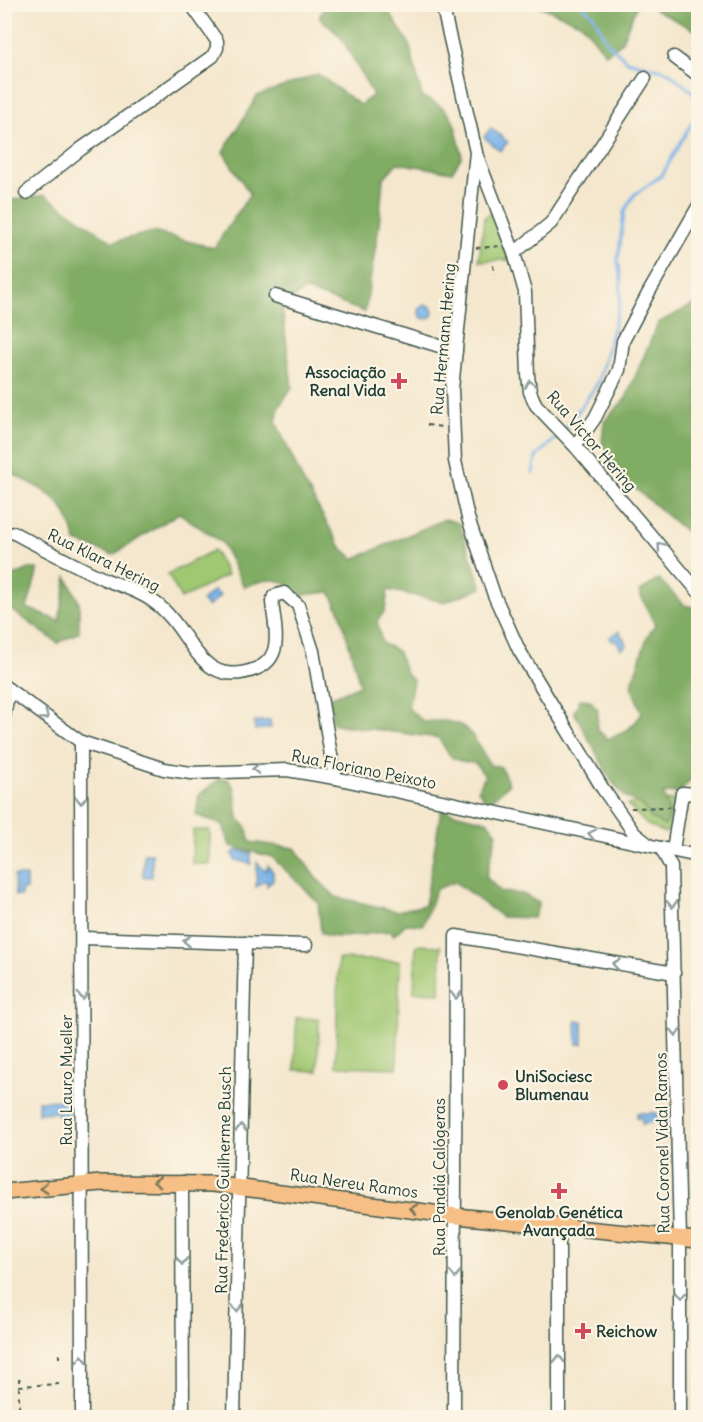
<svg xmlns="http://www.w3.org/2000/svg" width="703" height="1422" font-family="Delius,sans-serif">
	<rect width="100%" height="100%" fill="#fcf5e5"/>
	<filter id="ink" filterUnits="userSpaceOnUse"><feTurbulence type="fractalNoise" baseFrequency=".0167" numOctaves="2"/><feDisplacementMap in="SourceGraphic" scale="12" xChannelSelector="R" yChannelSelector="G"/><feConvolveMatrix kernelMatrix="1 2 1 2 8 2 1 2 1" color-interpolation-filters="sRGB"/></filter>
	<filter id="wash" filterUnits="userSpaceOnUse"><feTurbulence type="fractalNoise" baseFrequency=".008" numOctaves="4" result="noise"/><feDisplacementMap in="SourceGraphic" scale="24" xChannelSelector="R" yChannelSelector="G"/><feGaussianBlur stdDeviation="1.35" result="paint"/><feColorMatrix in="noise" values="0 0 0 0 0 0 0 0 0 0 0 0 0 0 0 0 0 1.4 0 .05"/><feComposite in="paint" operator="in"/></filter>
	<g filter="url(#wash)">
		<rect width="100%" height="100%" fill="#f4e7cd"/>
		<g fill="#a0c772" stroke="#608253" stroke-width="1.5">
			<path d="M490,213l4,4 15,43 -30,1 5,-43z"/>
			<path d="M214,550l13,25 -46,24 -13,-25z"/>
			<path d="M673,800l-1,27 -7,6 -18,-8 -20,-21z"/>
			<path d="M193,830h17v34h-18z"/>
			<path d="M416,945l25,1 -1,47 -26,-1z"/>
			<path d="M338,959l62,2 -3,107 -61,-2z"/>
			<path d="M296,1018l23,1 -1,52 -23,-1z"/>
		</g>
		<g fill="#80ac64" stroke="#50744c" stroke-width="1.5">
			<path d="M380,4l5,2 24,37 13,54c34,12 33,27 40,59l-10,16 -55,-9 -14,16 -4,47 -14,86 -60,-22 -23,16 10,81 -13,20 -3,15 26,57 38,67 14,13 91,-40 14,4 23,65 -38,14 -56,-12 -3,21 -8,10 5,22 15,8 9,22 7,7 -5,28 16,14c44,-5 45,8 66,43l11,2 8,17 -21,19 -10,-13 7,-14 -10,-13c-23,-1 -25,-5 -36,-25l-106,-14 -3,-26 30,-13 -20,-73 -10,-20 -28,3c-24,-19 -29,-18 -58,-8l-22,-44 -43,-30 -66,42 -37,-13c-12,-47 -26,-47 -66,-70h-5v-271l40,-6 68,47 40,-10 61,16 36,-54 -27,-42 34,-56 61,-22 42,31 13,-10 -32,-58 -22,-20 7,-12z"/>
			<path d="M537,5h100l-16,38 -15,11 -24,-30z"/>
			<path d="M647,5h51v26l-4,-1z"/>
			<path d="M698,302v152l-5,1 -4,6 9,31v50l-82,-70 -14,-30 2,-21 22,-23 32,-75z"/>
			<path d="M29,569h9l-11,39 32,13 8,-44 12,25v30l-21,11 -53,-38v-33l6,5z"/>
			<path d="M659,579l25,26 14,3v164l-18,20 -17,2c4,10 10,23 2,32l-15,-8 -7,-12 -19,-10 -13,-16 -37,-68 6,-13 10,1 8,10 -1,19 10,10c17,-6 25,-10 35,-26l-11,-27 16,-49 8,-12 -16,-33z"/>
			<path d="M219,779h9l7,10 3,29 9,10 3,14 45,6 20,29 21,20 61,14 28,-6 16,-95 46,11 10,12 -11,44 15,15 22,2 16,9 -5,15 -32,-1 -47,-35 -19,7 -13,36 -17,-1 -12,11 -4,-4c-20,2 -52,11 -69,2l-3,-31 -46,-45 -42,-11 -7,-21 -27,-10 3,-20z"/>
		</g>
		<g fill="#78b2e9" stroke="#4c788e" stroke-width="1.5">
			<path d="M491,128l17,14 -8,9 -16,-14z"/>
			<circle cx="426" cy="312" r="7"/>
			<path d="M214,590l6,6 -12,11 -6,-6z"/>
			<path d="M619,631l8,14 -6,4 -5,-9 -4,1 -2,-4z"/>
			<path d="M270,720l1,8 -16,2 -1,-8z"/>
			<path d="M237,850l14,3v11l-16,-4 -3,-6z"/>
			<path d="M144,854h8v23h-9z"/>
			<path d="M257,862l7,8h3l1,-5 5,7v8l-6,6v-5h-3l-8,6z"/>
			<path d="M14,876h12v14h-5v6h-6z"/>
			<path d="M576,1021h7v23h-6z"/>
			<path d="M68,1100l1,16h-11v-4l-20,1v-12z"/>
			<path d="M637,1113h20v8l-15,3v-6h-5z"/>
		</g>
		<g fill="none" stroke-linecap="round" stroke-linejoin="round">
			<g stroke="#78b2e9" stroke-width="3">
				<path d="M564,431l34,-48 22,-80 1,-25 -3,-17 6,-49 10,-17 28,-20 36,-63 -4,-19 -27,-22 -40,-10 -20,-19 -14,-27 -12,-11"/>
				<path d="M533,473l3,-16 23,-22"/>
			</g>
		</g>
	</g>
	<g filter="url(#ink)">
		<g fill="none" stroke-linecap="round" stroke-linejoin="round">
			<defs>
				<g id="minor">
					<path d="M442,4l34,148 -24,237 3,72 13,57 26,77 25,55 84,139 31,44 15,12"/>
					<path d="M674,57l24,18"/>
					<path d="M477,156l37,97 11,39 3,83 2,17 6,13 39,41 123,145"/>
					<path d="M26,193l55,-44 132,-93 4,-8v-7l-26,-37"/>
					<path d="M514,253l37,-30 94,-145"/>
					<path d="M275,296l181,55"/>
					<path d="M575,446l20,-28 24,-48 4,-29 26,-49 49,-85"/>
					<path d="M14,533c30,16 60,32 90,46 17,7 36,12 50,23 39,27 44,91 104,66 27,-12 16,-44 14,-66l2,-6 10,-3 14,12 15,46 22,127"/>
					<path d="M4,686l77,56 83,27 27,4 96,-3 48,8 363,78"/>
					<path d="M4,716l5,-26"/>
					<path d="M81,742l1,676"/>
					<path d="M661,848l10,19 9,372v179"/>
					<path d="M673,850l9,-57 16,1"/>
					<path d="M83,938l223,7"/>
					<path d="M182,1182l1,236"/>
					<path d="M234,1418l11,-475"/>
					<path d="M454,1418l2,-482 218,37"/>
					<path d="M559,1418v-192"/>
				</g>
				<path id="major" d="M4,1192l97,-9 112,1 243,32 242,24"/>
			</defs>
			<use href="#minor" stroke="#3f564b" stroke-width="15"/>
			<use href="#major" stroke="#3f564b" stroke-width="18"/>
			<g stroke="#3f564b" stroke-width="2" stroke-dasharray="4.5 4.5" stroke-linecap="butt">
				<path d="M476,248l24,-2"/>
				<path d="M493,265l1,10"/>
				<path d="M427,425l15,2"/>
				<path d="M631,808l39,-1"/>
				<path d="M59,1354v4"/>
				<path d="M19,1386l40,-2"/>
				<path d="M19,1418v-39h5"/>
			</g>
			<use href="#minor" stroke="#fff" stroke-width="12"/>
			<use href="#major" stroke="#f5bf86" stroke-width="15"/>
		</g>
		<defs><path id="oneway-chevron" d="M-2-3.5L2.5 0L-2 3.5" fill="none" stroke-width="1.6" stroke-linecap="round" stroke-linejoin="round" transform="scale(1.5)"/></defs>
		<g stroke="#8f9e9a">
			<use href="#oneway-chevron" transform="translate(530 384) rotate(-98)"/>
			<use href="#oneway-chevron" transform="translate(661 546) rotate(-130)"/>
			<use href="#oneway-chevron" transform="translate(45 716) rotate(36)"/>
			<use href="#oneway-chevron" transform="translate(256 769) rotate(179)"/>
			<use href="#oneway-chevron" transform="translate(81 800) rotate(89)"/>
			<use href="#oneway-chevron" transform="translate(592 834) rotate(-168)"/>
			<use href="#oneway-chevron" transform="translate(672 904) rotate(89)"/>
			<use href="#oneway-chevron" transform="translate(187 941) rotate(-178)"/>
			<use href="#oneway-chevron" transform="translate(616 964) rotate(-170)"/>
			<use href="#oneway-chevron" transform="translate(456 995) rotate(90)"/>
			<use href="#oneway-chevron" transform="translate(83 996) rotate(90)"/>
			<use href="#oneway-chevron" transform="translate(676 1032) rotate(88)"/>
			<use href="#oneway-chevron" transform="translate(241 1128) rotate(-89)"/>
			<use href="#oneway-chevron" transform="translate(182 1261) rotate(90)"/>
			<use href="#oneway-chevron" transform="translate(455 1274) rotate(91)"/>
			<use href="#oneway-chevron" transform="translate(680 1297) rotate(90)"/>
			<use href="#oneway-chevron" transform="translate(237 1308) rotate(91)"/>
			<use href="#oneway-chevron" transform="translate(82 1359) rotate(-90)"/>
			<use href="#oneway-chevron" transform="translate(559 1359) rotate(-90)"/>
		</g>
		<g stroke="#7f7859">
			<use href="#oneway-chevron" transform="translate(157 1182) rotate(179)"/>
			<use href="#oneway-chevron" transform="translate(44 1188) rotate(175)"/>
			<use href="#oneway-chevron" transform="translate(414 1209) rotate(-171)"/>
		</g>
	</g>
	<g fill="#d1495b" stroke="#fcf5e5" stroke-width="2">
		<path d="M396 372h6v6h6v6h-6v6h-6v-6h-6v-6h6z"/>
		<circle cx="503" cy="1085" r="6"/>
		<path d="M556 1182h6v6h6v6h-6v6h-6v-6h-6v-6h6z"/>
		<path d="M580 1322h6v6h6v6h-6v6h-6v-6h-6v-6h6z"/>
	</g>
	<g text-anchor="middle" stroke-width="4.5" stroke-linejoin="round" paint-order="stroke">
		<g font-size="16" fill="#1f3d34" stroke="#fcf5e5">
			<text transform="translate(443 339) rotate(-85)" y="6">Rua Hermann Hering</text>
			<text transform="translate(592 441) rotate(49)" y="6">Rua Victor Hering</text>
			<text transform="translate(104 560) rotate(26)" y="6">Rua Klara Hering</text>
			<text transform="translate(364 769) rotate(11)" y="6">Rua Floriano Peixoto</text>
			<text transform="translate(66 1080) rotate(-90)" y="6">Rua Lauro Mueller</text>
			<text transform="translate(662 1143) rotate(-91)" y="6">Rua Coronel Vidal Ramos</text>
			<text transform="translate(439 1177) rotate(-90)" y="6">Rua Pandiá Calógeras</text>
			<text transform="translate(223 1180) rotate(-89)" y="6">Rua Frederico Guilherme Busch</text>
			<text transform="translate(354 1183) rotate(8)" y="6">Rua Nereu Ramos</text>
		</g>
		<g font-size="16" font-weight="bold" fill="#1f3d34" stroke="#fcf5e5" text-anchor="start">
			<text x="386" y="378" text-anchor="end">Associação<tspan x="386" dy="18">Renal Vida</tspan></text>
			<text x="515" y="1082">UniSociesc<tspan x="515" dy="18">Blumenau</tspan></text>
			<text x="559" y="1218" text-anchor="middle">Genolab Genética<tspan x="559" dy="18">Avançada</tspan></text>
			<text x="596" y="1337">Reichow</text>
		</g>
	</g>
	<rect width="703" height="1422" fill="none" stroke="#fcf5e5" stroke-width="24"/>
</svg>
